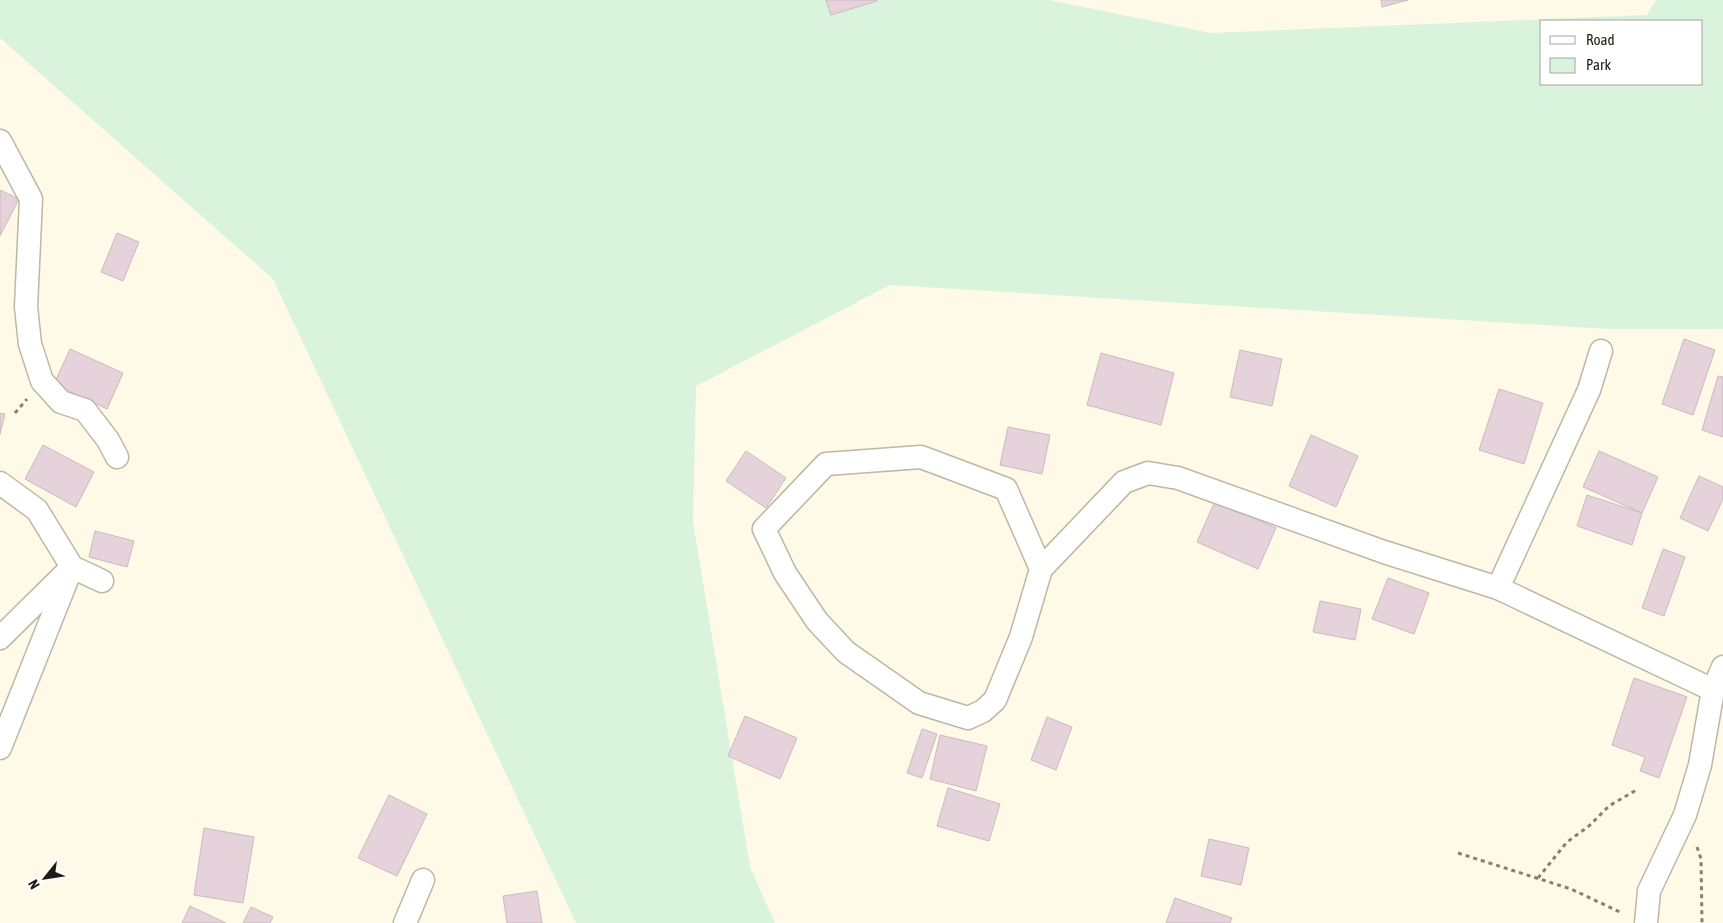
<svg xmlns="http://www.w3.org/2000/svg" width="1723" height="923" font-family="'Asap Condensed',sans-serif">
	<rect width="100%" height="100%" fill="#fefae7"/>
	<path fill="#daf3dd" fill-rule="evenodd" d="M0,0h1049l162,33 436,-18 9,-15h67v329h-115l-718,-44 -194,101 -3,136 57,345 25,56h-199l-303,-644 -273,-241zM1542,21h160v63h-160z"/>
	<g fill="#e6d2da" stroke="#ccb9c0">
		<path d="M826,0h51v1l-46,14z"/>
		<path d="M1381,0h27l-26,7z"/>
		<path d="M0,190l19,9 -19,37z"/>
		<path d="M117,233l22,9 -16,39 -22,-9z"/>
		<path d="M1684,339l31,11 -22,65 -31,-11z"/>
		<path d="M70,349l53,24 -16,36 -53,-25z"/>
		<path d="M1240,350l42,9 -10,47 -42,-9z"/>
		<path d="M1101,353l73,20 -13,52 -74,-20z"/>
		<path d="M1718,376l5,1v60l-21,-7z"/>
		<path d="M1499,389l44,14 -19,61 -45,-14z"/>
		<path d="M0,413l5,1 -5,20z"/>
		<path d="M1008,427l42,8 -8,39 -42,-9z"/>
		<path d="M1311,435l47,21 -22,51 -47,-21z"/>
		<path d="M43,445l51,27 -18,35 -51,-28z"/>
		<path d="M746,451l40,27 -20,30 -40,-27z"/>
		<path d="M1599,451l59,26 -16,36 -59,-26z"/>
		<path d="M1699,476l24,11v12l-15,32 -28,-13z"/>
		<path d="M1587,495l55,18 -10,32 -55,-19z"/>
		<path d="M1215,501l61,27 -18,41 -61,-27z"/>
		<path d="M95,531l39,10 -7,26 -38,-10z"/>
		<path d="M1663,549l22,8 -21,59 -22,-8z"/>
		<path d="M1388,578l41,15 -15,41 -42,-15z"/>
		<path d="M1320,601l41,8 -6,31 -42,-8z"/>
		<path d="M1634,678l53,19 -28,81 -19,-7 5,-14 -33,-12z"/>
		<path d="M745,716l52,22 -17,41 -52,-23z"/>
		<path d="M1047,717l25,10 -16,43 -25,-10z"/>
		<path d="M922,729l15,5 -15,44 -15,-5z"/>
		<path d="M940,735l47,11 -11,45 -46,-12z"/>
		<path d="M948,788l52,16 -11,37 -52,-15z"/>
		<path d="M389,795l38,19 -30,62 -39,-18z"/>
		<path d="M204,828l50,9 -11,66 -49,-8z"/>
		<path d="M1209,839l40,9 -8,37 -40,-9z"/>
		<path d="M537,891l5,32h-35l-4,-27z"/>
		<path d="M1175,898l57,20 -2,5h-64z"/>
		<path d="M190,906l36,17h-44z"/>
		<path d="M251,907l22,10 -3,6h-27z"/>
	</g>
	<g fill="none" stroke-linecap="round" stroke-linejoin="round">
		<defs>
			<g id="street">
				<path d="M0,141l31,58 -5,108 4,37 12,37 19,21 24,8 23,30 9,17"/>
				<path d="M1601,351l-12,39 -91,198 215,102"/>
				<path d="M921,457l85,32 35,80 -20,68 -26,63 -12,11 -15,7 -49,-15 -73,-51 -29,-31 -32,-48 -21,-44 62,-65z"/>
				<path d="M0,483l37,27 35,57 -72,181"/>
				<path d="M1041,569l83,-87 24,-9 30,5 206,74 114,36"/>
				<path d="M0,638l72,-71 30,14"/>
				<path d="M405,923l18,-43"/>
				<path d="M1646,923l3,-32 36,-76 15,-50 13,-75 10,-23"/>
			</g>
		</defs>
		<use href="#street" stroke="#bbb8a6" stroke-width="25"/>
		<g stroke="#838074" stroke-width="3" stroke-dasharray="4 4" stroke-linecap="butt">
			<path d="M15,413l12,-14"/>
			<path d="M1697,847l4,12 1,64"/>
			<path d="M1458,853l113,36 51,24"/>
			<path d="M1538,878l29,-36 22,-16 20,-20 29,-17"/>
		</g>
		<use href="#street" stroke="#fff" stroke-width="22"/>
	</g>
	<rect x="1540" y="20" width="162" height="65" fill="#ffffff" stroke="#a5a4a2"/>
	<rect x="1550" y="36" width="25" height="8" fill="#ffffff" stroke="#a5a4a2"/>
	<text x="1586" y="45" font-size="15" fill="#1e1c16">Road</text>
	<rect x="1550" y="58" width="25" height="15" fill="#daf3dd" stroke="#a5a4a2"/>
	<text x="1586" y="70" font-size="15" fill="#1e1c16">Park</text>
	<g transform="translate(45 878) rotate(240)" stroke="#ffffff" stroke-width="4" paint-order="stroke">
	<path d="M0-4L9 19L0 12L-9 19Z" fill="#1e1c16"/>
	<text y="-8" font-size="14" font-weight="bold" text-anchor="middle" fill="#1e1c16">N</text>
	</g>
</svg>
